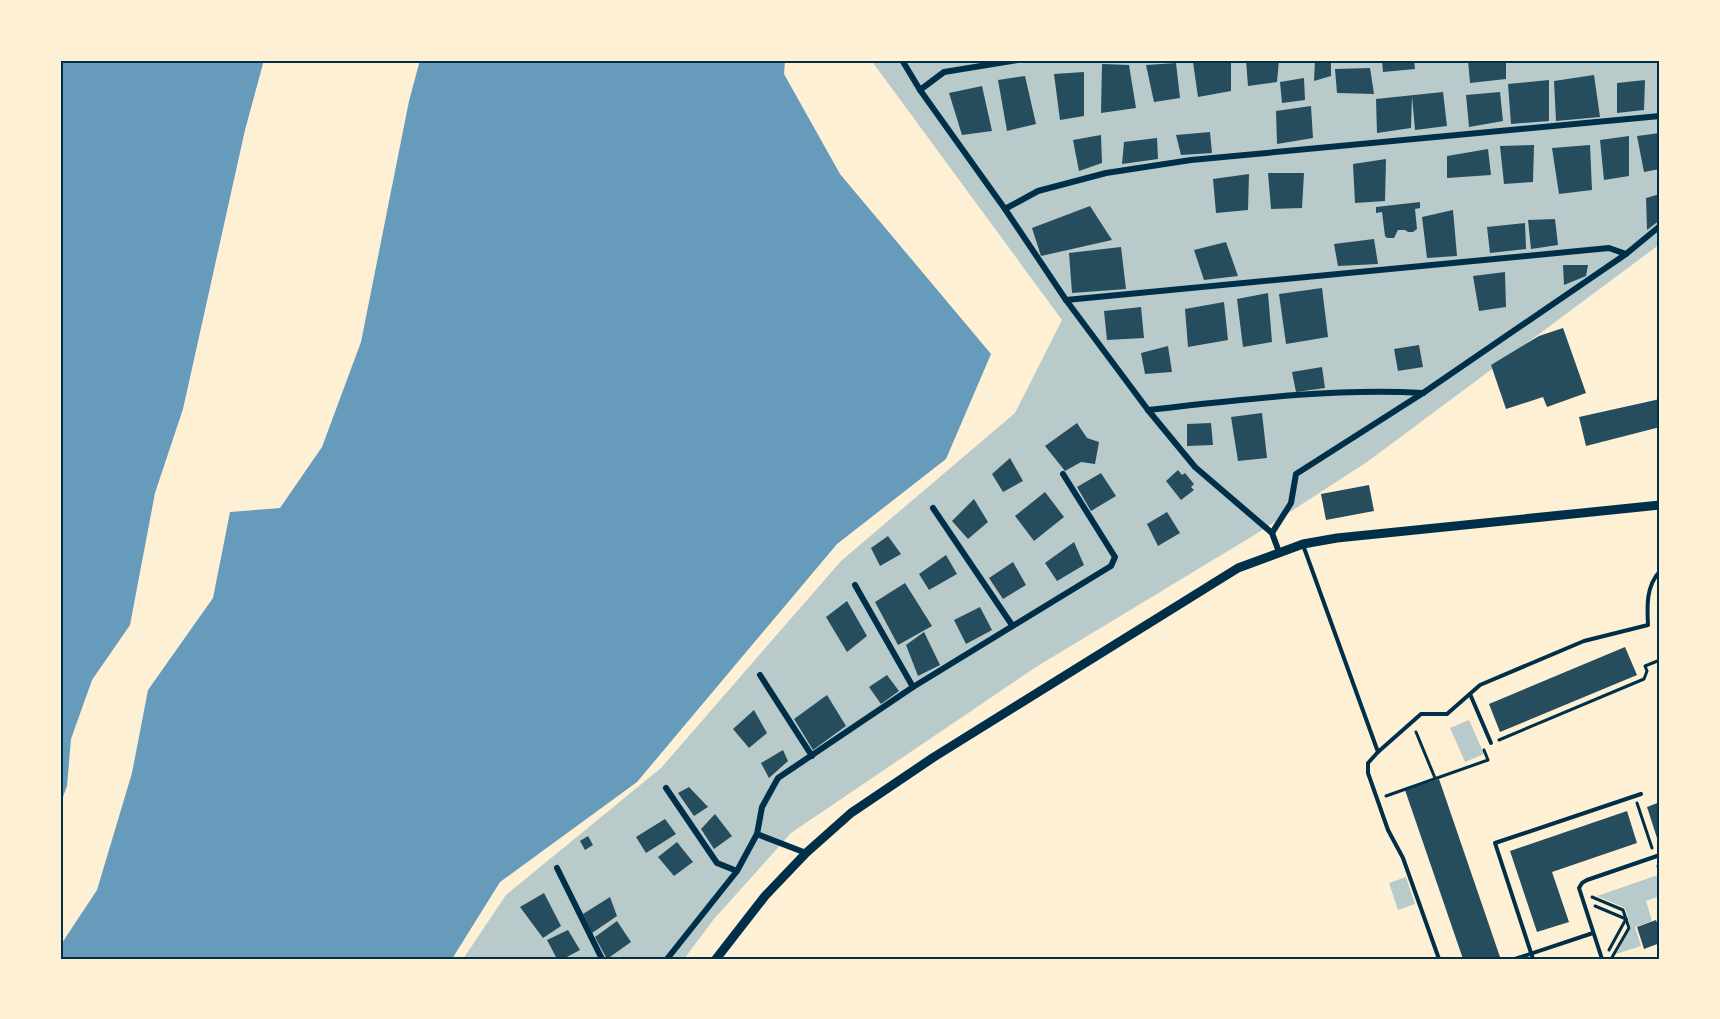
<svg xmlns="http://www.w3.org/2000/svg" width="1720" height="1019" font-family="'Alegreya Sans',sans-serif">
	<rect width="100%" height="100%" fill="#fdf0d5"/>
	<g fill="#b9caca">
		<path d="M871,60h789v184l-293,218 -111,72 -220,133 -245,166 -77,86 -30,40h-221l43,-64 155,-127 180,-207 174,-148 47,-93z"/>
		<path d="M1469,720l15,34 -19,8 -15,-34z"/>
		<path d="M1658,875l2,14 -3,8 -11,4 6,20 -17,6 6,19 -25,8 15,-26 -6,-20 -28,-12z"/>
		<path d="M1406,877l9,27 -17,6 -9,-27z"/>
	</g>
	<g fill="#669bbc">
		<path d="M60,60h204l-19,70 -62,279 -28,84 -25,132 -38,55 -21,59 -4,47 -7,19z"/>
		<path d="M420,60h365l-1,14 56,100 151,180 -45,105 -109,85 -200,238 -137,100 -48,77h-392v-13l37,-56 35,-117 16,-83 65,-92 17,-86 50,-4 42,-61 39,-105 48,-241z"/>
	</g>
	<g fill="#264d5e">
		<path d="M1212,60h19v31l-33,6 -5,-35z"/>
		<path d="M1246,60h33l-2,22 -29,4z"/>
		<path d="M1315,60h16v16l-17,5z"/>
		<path d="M1382,60h32l1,9 -32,3z"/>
		<path d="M1468,60h38v19l-36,4z"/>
		<path d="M1176,63l4,35 -26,4 -8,-37z"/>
		<path d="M1102,64l27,1 7,43 -35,5z"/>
		<path d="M1370,68l4,26 -37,-1 -2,-24z"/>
		<path d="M1084,72v44l-24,4 -6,-46z"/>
		<path d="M1594,75l6,42 -44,4 -2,-40z"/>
		<path d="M1025,76l11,48 -29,7 -9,-51z"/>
		<path d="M1304,78l1,22 -23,3 -2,-21z"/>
		<path d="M1549,80v41l-38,3 -3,-40z"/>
		<path d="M1645,80l-1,30 -27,3v-30z"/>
		<path d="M982,86l10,45 -30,4 -13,-42z"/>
		<path d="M1443,92l4,34 -32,4 -3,-34 -1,32 -34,5 -1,-34z"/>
		<path d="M1500,92l3,29 -34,6 -3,-32z"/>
		<path d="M1311,106l2,32 -36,6 -1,-33z"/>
		<path d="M1210,132l2,21 -31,2 -5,-20z"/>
		<path d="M1660,133v36l-16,3 -7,-36z"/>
		<path d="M1101,135l1,28 -23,8 -6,-31z"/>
		<path d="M1629,136v40l-25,4 -4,-40z"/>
		<path d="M1157,138l1,21 -36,5 2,-22z"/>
		<path d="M1534,145l-1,37 -29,2 -4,-38z"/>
		<path d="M1590,145l2,45 -33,4 -7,-46z"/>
		<path d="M1488,149l3,26 -44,3v-22z"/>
		<path d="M1386,159l-1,42 -30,2 -2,-39z"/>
		<path d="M1268,173h36l-2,35 -31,1z"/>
		<path d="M1249,174l-1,36 -32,3 -3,-34z"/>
		<path d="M1660,194v26l-13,10 -1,-32z"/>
		<path d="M1420,202v6l-5,1 2,20 -4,3h-5l-3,-2h-7l-4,8h-7l-2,-2 -3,-24 -6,1v-6z"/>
		<path d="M1090,206l22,34 -71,16 -9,-28z"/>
		<path d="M1453,210l4,46 -30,2 -5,-41z"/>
		<path d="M1555,219l3,26 -27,4 -3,-29z"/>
		<path d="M1525,223l1,26 -36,4 -3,-26z"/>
		<path d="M1374,239l4,25 -40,2 -4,-22z"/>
		<path d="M1226,242l12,34 -34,4 -10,-30z"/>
		<path d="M1121,247l5,42 -54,4 -3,-40z"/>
		<path d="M1563,265h25l-2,11 -22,9z"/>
		<path d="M1505,272l1,35 -27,4 -6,-35z"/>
		<path d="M1322,288l6,49 -42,7 -7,-50z"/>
		<path d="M1268,293l4,49 -29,5 -6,-48z"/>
		<path d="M1224,302l4,38 -40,7 -3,-38z"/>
		<path d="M1141,307l3,31 -37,2 -3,-29z"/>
		<path d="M1563,328l23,65 -39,14 -4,-10 -37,12 -15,-44 48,-29z"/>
		<path d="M1419,345l4,22 -25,4 -4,-22z"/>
		<path d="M1168,346l4,26 -27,2 -4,-21z"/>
		<path d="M1322,367l3,21 -29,4 -4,-20z"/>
		<path d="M1660,399v28l-74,19 -7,-29z"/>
		<path d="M1262,413l5,45 -29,3 -7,-44z"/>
		<path d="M1077,423l10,15 12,4 -4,22 -14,-2 -16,9 -20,-25z"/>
		<path d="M1211,423l2,22 -26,1v-22z"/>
		<path d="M1010,458l13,23 -20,11 -11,-18z"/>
		<path d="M1178,470l4,5 3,-2 9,11 -3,3 3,3 -13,10 -15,-19z"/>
		<path d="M1101,473l15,23 -25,15 -14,-24z"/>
		<path d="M1369,485l5,26 -48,9 -5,-26z"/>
		<path d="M1045,492l19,25 -30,24 -19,-25z"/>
		<path d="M974,499l14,23 -20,17 -16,-18z"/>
		<path d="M1167,512l13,21 -22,13 -11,-22z"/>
		<path d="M888,536l13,18 -21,12 -9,-18z"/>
		<path d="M1074,542l10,23 -27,16 -12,-18z"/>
		<path d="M946,555l11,19 -28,16 -10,-16z"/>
		<path d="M1013,562l13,23 -23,14 -14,-21z"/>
		<path d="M905,583l27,43 -34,19 -23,-43z"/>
		<path d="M847,601l20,35 -20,16 -21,-35z"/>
		<path d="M980,607l12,23 -26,14 -12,-24z"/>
		<path d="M924,632l16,33 -22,11 -12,-31z"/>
		<path d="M1625,647l12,28 -137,57 -11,-28z"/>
		<path d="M887,675l12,16 -18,13 -12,-17z"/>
		<path d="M827,695l19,31 -33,24 -19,-31z"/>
		<path d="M754,710l13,23 -18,15 -16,-19z"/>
		<path d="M783,750l5,11 -19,17 -8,-15z"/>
		<path d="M1439,779l61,178 -5,2h-32l-58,-169z"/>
		<path d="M689,787l19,20 -14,9 -16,-23z"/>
		<path d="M1660,802v36h-3l-10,-31z"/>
		<path d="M1627,811l10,32 -85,29 17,50 -32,10 -27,-81z"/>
		<path d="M715,814l17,22 -18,13 -13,-20z"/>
		<path d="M665,819l11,15 -30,19 -10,-16z"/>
		<path d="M588,836l5,9 -8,5 -5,-9z"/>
		<path d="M677,842l16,20 -19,14 -16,-19z"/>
		<path d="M544,893l17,33 -18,12 -23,-31z"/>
		<path d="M610,897l7,19 -25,17 -9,-19z"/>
		<path d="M1656,920l4,11v12l-16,6 -7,-22z"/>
		<path d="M617,921l14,21 -24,17 -12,-22z"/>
		<path d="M568,930l12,20 -17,9h-6l-10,-19z"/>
	</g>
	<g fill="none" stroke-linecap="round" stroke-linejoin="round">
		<g stroke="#003049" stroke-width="3">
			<path d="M1416,732l19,46"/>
			<path d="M1499,740l145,-61 3,-8 -2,-5 15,-6"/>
			<path d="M1386,796l102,-36 -4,-10"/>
			<path d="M1637,803l15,45"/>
			<path d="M1658,866l2,7"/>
			<path d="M1592,897l31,13 6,18 -18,31"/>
			<path d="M1595,906l31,13"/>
			<path d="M1609,950l17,-31"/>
		</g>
		<g stroke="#003049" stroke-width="4">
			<path d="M1303,545l75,207 43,-38h26l33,-29 104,-44 64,-16c-1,-19 -2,-39 12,-54"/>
			<path d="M1470,694l21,49"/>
			<path d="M1378,752l-10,11v10l20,57 15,28 36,101"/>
			<path d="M1515,959l78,-26"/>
			<path d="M1533,959l-38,-116 146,-49"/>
			<path d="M1602,959l-23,-71 3,-5 5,-3 73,-25"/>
		</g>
		<g stroke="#003049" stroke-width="6">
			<path d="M902,60l18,30 85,119 61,91 82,110 47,57 77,66 7,19"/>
			<path d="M920,90l24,-18 74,-12"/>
			<path d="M1005,209l33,-18 68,-18 85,-13 469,-44"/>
			<path d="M1066,300l543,-52 17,6"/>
			<path d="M1148,410c91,-10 183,-22 275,-17"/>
			<path d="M933,508l79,117"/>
			<path d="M1272,533l19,-30 5,-29 127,-81 203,-139 34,-28"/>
			<path d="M855,585l58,102"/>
			<path d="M760,675l52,81"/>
			<path d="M666,788l51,75 20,8"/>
			<path d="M757,834l49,19"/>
			<path d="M557,868l45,91"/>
			<path d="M667,959l70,-88 20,-37 5,-27 16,-29 135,-91 198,-121 4,-9 -52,-83"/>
		</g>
		<path stroke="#003049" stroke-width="9" d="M716,959l49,-63 41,-43 45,-40 83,-56 304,-189 65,-24 34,-6 323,-33"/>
	</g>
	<rect width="1720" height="1019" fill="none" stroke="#fdf0d5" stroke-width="123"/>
	<rect x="62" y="62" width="1596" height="896" fill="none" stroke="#003049" stroke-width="2"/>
</svg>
